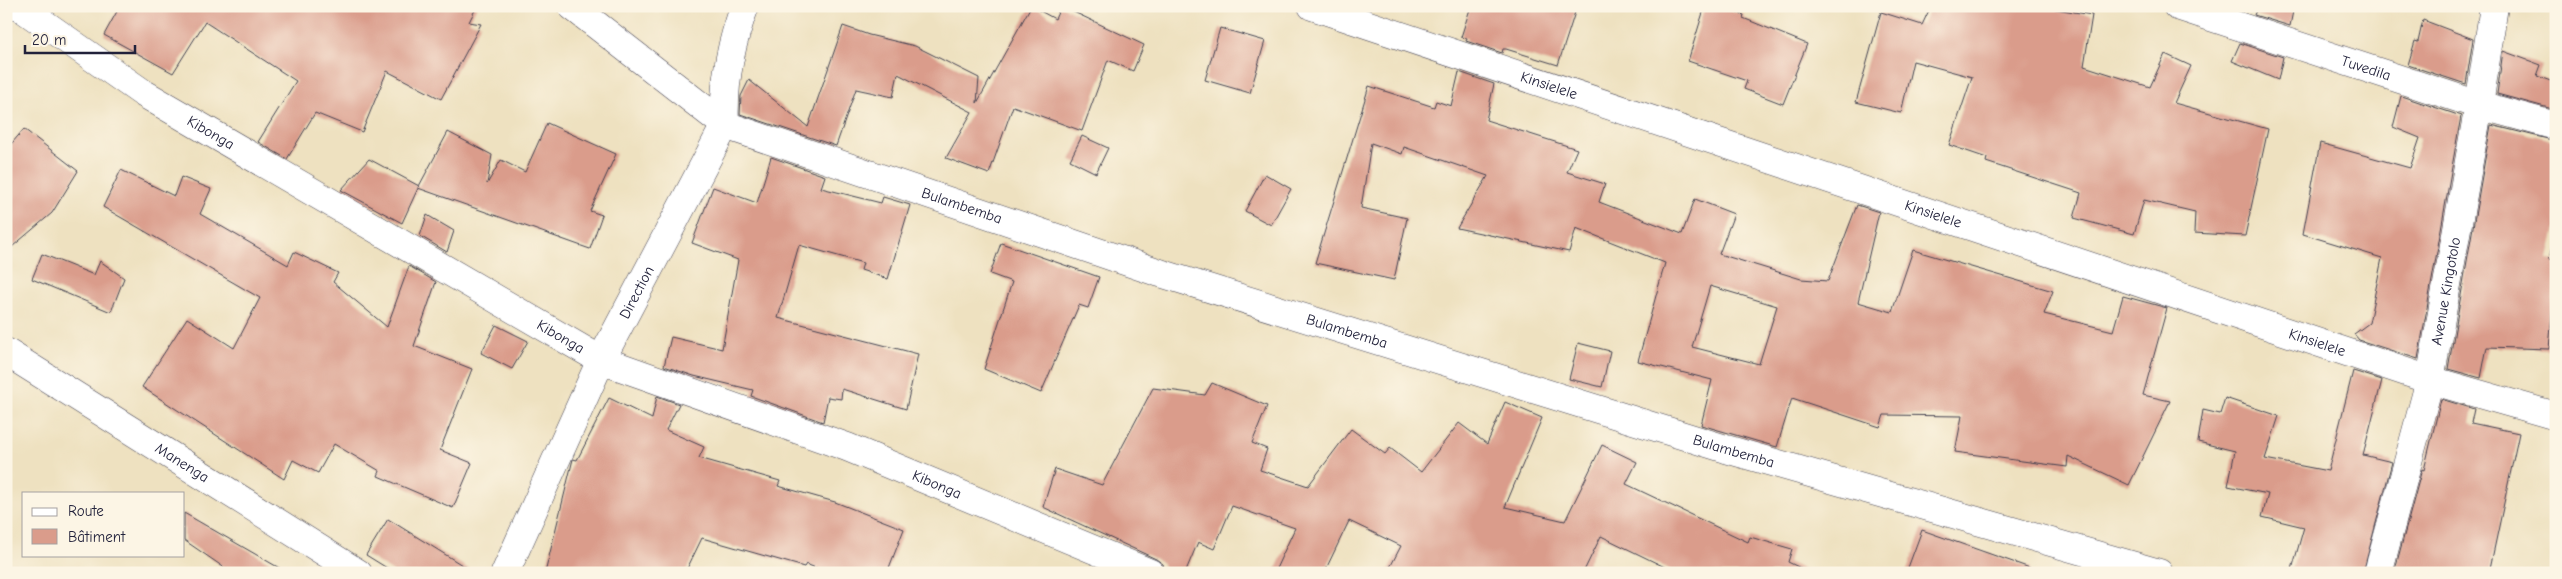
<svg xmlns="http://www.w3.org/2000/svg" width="2562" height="579" font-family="'Comic Neue',sans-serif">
	<rect width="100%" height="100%" fill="#fcf5e5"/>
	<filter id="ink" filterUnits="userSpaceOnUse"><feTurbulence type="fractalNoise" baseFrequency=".02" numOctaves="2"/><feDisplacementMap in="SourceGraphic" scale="10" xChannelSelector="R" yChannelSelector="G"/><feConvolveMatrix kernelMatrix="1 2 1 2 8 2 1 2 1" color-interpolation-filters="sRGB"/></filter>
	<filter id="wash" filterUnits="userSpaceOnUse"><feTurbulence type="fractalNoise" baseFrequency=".0096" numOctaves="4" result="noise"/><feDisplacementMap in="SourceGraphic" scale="20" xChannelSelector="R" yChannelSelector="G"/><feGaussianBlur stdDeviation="1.12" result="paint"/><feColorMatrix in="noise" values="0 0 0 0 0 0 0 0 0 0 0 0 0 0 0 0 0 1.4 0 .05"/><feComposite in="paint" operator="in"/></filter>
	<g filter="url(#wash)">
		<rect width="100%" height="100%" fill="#eee1c0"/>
		<g id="blocks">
			<g fill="#da9c8b" fill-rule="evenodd">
				<path d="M120,6h357l-8,16 12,2 -40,75 -54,-28 -25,61 -47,-19 -28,46 -29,-17 38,-61 -91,-59 -32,51 -69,-38z"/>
				<path d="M1031,6l24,13 6,-13 83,39 -11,26 -25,-11 -26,71 -69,-25 -24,68 -43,-16 26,-46 -74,-38 -5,23 -37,-8 -20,57 -96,-32 1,-18 8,-16 59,47 35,-101 26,9 46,11 64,32 -2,25z"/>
				<path d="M1471,6h106l-19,59 -52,-16h-3l-1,4 -36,-12 1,-3 -6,-1z"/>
				<path d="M1705,6h12l27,9 -1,3 64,26 -24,60 -39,-15 3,-8 -59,-20z"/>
				<path d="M1931,6h107l54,9 -8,51 66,21 15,-33 26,12 -17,37 94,26 -23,107 -51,-3 1,-21 -51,-12 -10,34 -60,-16 7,-25 -95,-31 1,-4 -38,-13 23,-68 -59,-16 -12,52 -45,-11 25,-90 41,13z"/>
				<path d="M2258,6h36l-4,20 -36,-11z"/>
				<path d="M2423,20l50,19 -7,45 -58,-19 7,-24 3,1z"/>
				<path d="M1220,28l45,13 -15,52 -45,-13z"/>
				<path d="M2240,43l43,14 -5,23 -46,-19z"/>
				<path d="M2503,51l38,14 -4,11 19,7v27l-59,-16z"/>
				<path d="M1459,72l35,12 -8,36 91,29 -10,23 38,12 -6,18 83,32 13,-35 39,15 -15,40 82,25 27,2 29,-76 22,7 -21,90 34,10 21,-62 140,41 -9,23 69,17 10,-35 44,12 -24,87 27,6 -41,84 -61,-29 -1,11 -112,-15 7,-36 -78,-1 -4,12 -88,-29 -15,49 -76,-22 11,-45 -74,-19 27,-98 -89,-35 -7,24 -112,-24 31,-52 -84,-29 -2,7 -31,-11 -10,65 46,10 -13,62 -79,-17 54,-177 65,21 2,-6 15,5zM1710,286l67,20 -18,58 -67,-17z"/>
				<path d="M2401,96l60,20 -43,243 -59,-19 -5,-6 15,-11 13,-65 -79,-24 17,-91 90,25 10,-30 -27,-11z"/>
				<path d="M547,123l69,31 -26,57 12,4 -12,34 -172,-61 30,-56 44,23 -5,29 14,-24 24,12z"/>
				<path d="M2491,125l65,16v87l-7,31 7,1v7l-7,82 -62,-2 -6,31 -33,-9z"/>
				<path d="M24,129l54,42 -26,42 -46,39v-102z"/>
				<path d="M1082,136l26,12 -12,25 -26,-13z"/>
				<path d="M771,157l54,19 -4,12 60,15 2,-6 27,8 -22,74 -27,-9 2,-7 -64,-18 -21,73 140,36 -12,55 -64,-20 -1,10 -13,-2 -5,25 -72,-26 2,-6 -59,-14 -30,-10 7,-29 51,12 16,-89 -46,-17 21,-56 44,16z"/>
				<path d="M369,159l50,27 -17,37 -61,-33z"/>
				<path d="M121,170l53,26 7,-19 30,12 -11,25 88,51 6,-13 44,21 -5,9 54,45 22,-61 27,16 -22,64 58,23 -32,81 32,13 -19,45 -75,-32 2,-5 -46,-27 -16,29 -25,-13 -9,19 -142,-92 45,-69 47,30 26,-50 -157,-91z"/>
				<path d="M1265,174l26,15 -20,36 -26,-14z"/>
				<path d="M427,215l27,16 -7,21 -27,-16z"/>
				<path d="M1001,243l98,34 -11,31 -9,-3 -38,88 -57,-24 28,-87 -22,-8z"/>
				<path d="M42,254l52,21 6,-14 24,17 -13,34 -79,-33z"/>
				<path d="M496,325l32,16 -16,28 -31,-16z"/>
				<path d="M1578,343l32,8 -8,36 -33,-8z"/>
				<path d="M2353,371l29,9 -19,75 29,7 -29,111h-72l13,-46 -42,-10 6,-23 -40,-8 7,-35 -37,-9 5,-32 17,4 5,-16 54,18 -14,43 63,12z"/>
				<path d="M1212,383l55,23 -15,37 15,6 -7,21 48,16 43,-57 34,25 5,-6 31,24 38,-49 28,21 18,-42 37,16 -37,89 60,14 37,-76 35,17 -11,22 122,58 2,-5 42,12 -4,13 23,11h-134l-76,-37 -18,37h-196l14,-27 -52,-25 -25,52h-50l21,-45 -63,-22 -18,43 -16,-7 -13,31h-15l-5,-2 -2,-7 -7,-5 -113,-52 12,-38 47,16 51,-97 52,7z"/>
				<path d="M657,396l22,8 -13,26 38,17 -5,11 81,23 -2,5 57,16 69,27 -17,44h-59l-22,-9 -2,3 -102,-29 -17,35h-140l28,-114 4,1 32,-62 43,21z"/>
				<path d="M2441,399l33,10 -3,14 48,10 -30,140h-95l28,-104 2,1z"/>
				<path d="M184,513l104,60h-56l-48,-33z"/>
				<path d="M388,519l87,54h-80l-29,-18z"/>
				<path d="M1922,530l108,38v5h-124z"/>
			</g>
		</g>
	</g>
	<g filter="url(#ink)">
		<use href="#blocks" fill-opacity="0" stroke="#413f4f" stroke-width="1"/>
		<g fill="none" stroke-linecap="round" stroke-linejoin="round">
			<defs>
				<g id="minor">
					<path id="s1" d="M19,6l124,87 458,267 246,87 303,126"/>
					<path id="s2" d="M572,6l153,119 435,148 566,176 433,124"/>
					<path id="s3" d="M1312,6l1118,374 126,36"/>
					<path id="s4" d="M2177,6l302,99 77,21"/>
					<path id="s5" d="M6,352l352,221"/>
					<path id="s6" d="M505,573l96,-213 124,-235c-2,-42 5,-80 20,-119"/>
					<path id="s7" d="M2378,573l52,-193 49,-275 15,-99"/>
				</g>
			</defs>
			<use href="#minor" stroke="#413f4f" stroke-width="29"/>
			<use href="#minor" stroke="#fff" stroke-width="28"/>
		</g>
	</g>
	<g text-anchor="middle" stroke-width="4" stroke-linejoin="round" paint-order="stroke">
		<g font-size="15" fill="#22223b" stroke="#fcf5e5">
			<text dy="5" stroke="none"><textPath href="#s4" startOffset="199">Tuvedila</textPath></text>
			<text dy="5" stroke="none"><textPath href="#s3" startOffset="250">Kinsielele</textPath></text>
			<text dy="5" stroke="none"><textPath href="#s1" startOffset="230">Kibonga</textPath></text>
			<text dy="5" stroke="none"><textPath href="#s2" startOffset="444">Bulambemba</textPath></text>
			<text dy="5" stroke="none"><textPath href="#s3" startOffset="655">Kinsielele</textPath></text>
			<text dy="5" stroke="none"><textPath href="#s6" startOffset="310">Direction</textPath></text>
			<text dy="5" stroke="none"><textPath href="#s7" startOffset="290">Avenue Kingotolo</textPath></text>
			<text dy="5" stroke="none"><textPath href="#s2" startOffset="849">Bulambemba</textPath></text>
			<text dy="5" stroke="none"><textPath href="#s1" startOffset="635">Kibonga</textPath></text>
			<text dy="5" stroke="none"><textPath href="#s3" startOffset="1060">Kinsielele</textPath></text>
			<text dy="5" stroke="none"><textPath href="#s2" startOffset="1254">Bulambemba</textPath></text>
			<text dy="5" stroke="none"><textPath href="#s5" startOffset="208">Manenga</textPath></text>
			<text dy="5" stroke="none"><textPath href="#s1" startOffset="1040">Kibonga</textPath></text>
		</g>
	</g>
	<rect width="2562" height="579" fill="none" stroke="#fcf5e5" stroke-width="25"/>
	<rect x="22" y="492" width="162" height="65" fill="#fcf5e5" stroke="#a5a1a1"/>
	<rect x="32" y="508" width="25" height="8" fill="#ffffff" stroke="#a5a1a1"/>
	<text x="68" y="516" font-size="15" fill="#22223b">Route</text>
	<rect x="32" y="529" width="25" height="15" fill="#da9c8b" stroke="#a5a1a1"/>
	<text x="68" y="542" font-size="15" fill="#22223b">Bâtiment</text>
	<path d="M25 45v8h110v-8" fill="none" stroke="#22223b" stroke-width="2.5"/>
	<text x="32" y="45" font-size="15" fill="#22223b" stroke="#fcf5e5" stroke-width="4" paint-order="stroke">20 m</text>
</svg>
